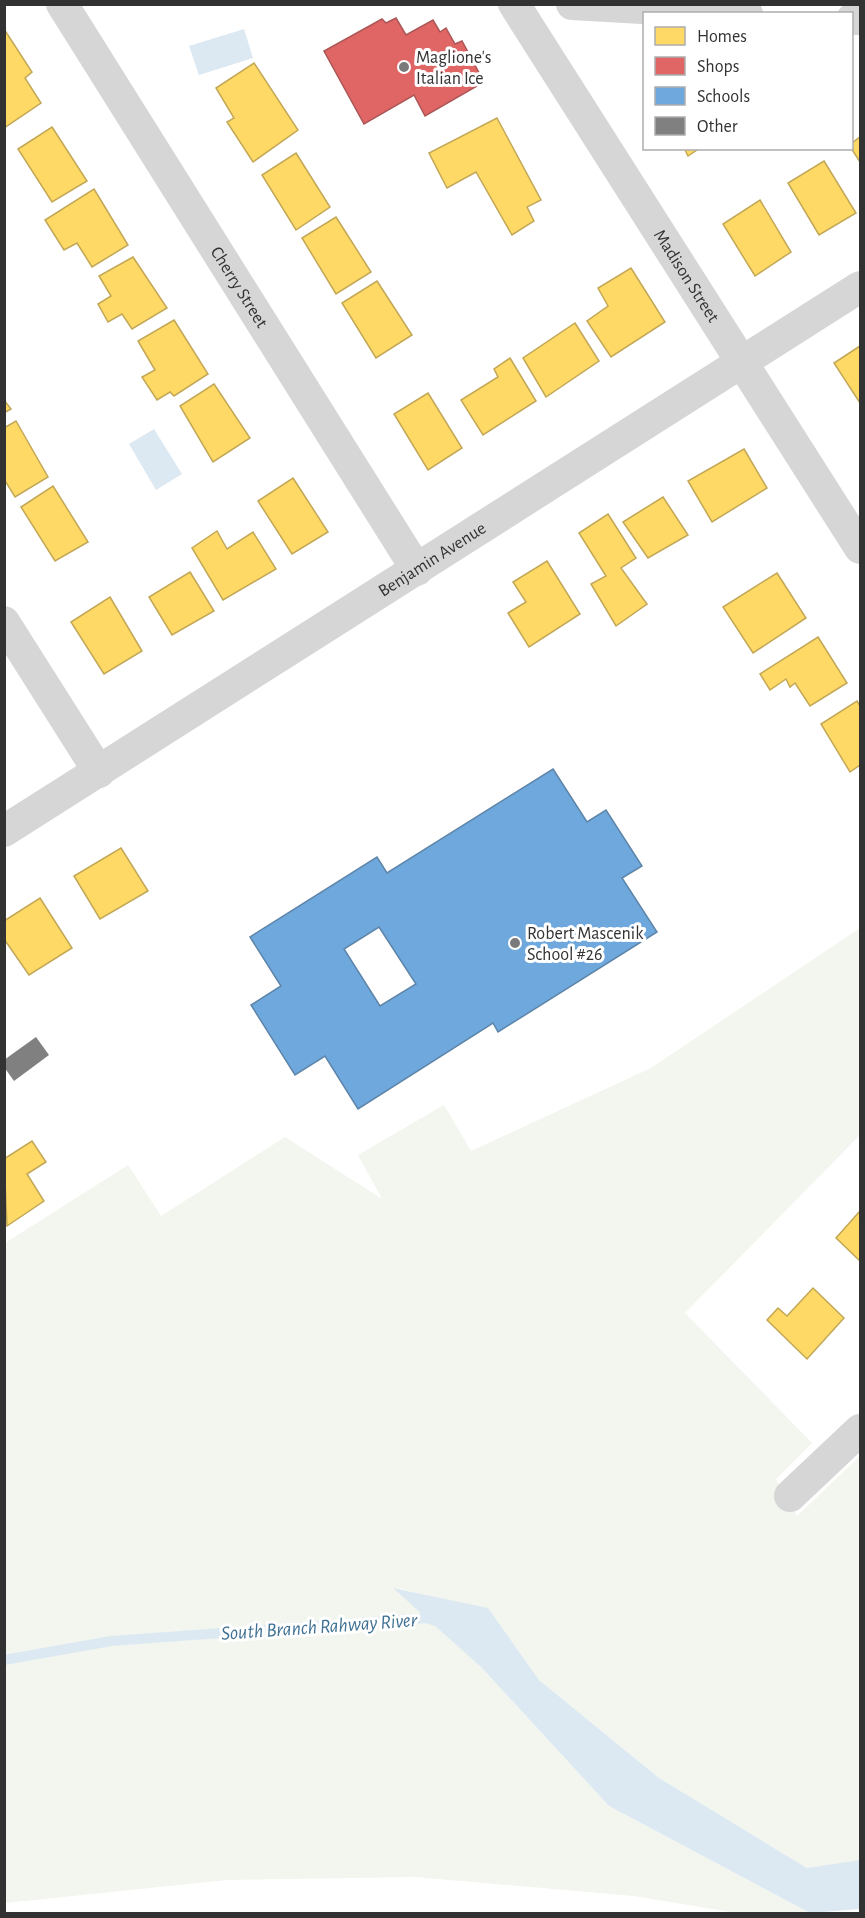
<svg xmlns="http://www.w3.org/2000/svg" width="865" height="1918" font-family="'Alegreya Sans',sans-serif">
	<rect width="100%" height="100%" fill="#fff"/>
	<path fill="#f2f6ee" d="M860,928v207l-175,178 127,130 -36,36 21,37 63,-60v405l-53,7 -148,-90 -120,-98 -51,-71 -93,-21 87,80 127,138 201,107h-73l-103,-17 -219,-19 -188,3 -222,23v-660l123,-78 33,51 124,-79 97,62 -24,-44 86,-50 27,46 180,-83z"/>
	<g fill="#dde9f2">
		<path d="M244,29l9,29 -54,17 -10,-29z"/>
		<path d="M154,429l28,45 -26,16 -27,-46z"/>
		<path d="M393,1588l95,20 51,72 120,98 148,90 53,-8v49l-50,4 -201,-107 -127,-138z"/>
	</g>
	<g fill="#ffd966" stroke="#c2a756" stroke-width="1.5">
		<path d="M4,29l28,43 -7,6 16,25 -37,25z"/>
		<path d="M254,63l44,67 -45,32 -26,-40 7,-4 -18,-30z"/>
		<path d="M497,118l44,82 -14,7 7,14 -22,14 -36,-63 -29,16 -18,-35z"/>
		<path d="M52,127l35,54 -35,21 -34,-53z"/>
		<path d="M860,137v25l-9,-14 1,-5z"/>
		<path d="M684,148h16l-12,8z"/>
		<path d="M296,153l34,54 -34,23 -34,-55z"/>
		<path d="M824,161l32,52 -37,22 -31,-52z"/>
		<path d="M94,189l34,56 -36,22 -15,-24 -13,7 -19,-30z"/>
		<path d="M760,200l31,52 -36,24 -32,-52z"/>
		<path d="M336,217l35,55 -35,22 -34,-56z"/>
		<path d="M133,257l34,51 -35,21 -10,-15 -14,8 -10,-18 13,-8 -12,-20z"/>
		<path d="M631,268l34,54 -54,35 -24,-36 21,-15 -10,-18z"/>
		<path d="M377,281l35,54 -36,23 -34,-55z"/>
		<path d="M174,320l34,54 -34,22 -4,-4 -13,8 -15,-23 13,-7 -17,-29z"/>
		<path d="M575,323l24,38 -53,36 -23,-39z"/>
		<path d="M860,346v57l-26,-40z"/>
		<path d="M510,358l26,43 -53,34 -22,-35 37,-23 -4,-8z"/>
		<path d="M214,384l36,54 -37,24 -33,-56z"/>
		<path d="M428,393l34,55 -34,22 -34,-56z"/>
		<path d="M4,400l7,9 -7,4z"/>
		<path d="M16,421l32,56 -33,20 -11,-18v-51z"/>
		<path d="M744,449l23,39 -55,34 -24,-41z"/>
		<path d="M293,478l35,54 -36,22 -34,-53z"/>
		<path d="M53,486l35,56 -33,19 -34,-54z"/>
		<path d="M663,497l25,38 -40,23 -25,-36z"/>
		<path d="M608,514l28,44 -15,10 26,36 -31,22 -25,-42 15,-8 -27,-43z"/>
		<path d="M217,531l10,18 26,-17 23,37 -53,31 -31,-52z"/>
		<path d="M547,561l33,53 -51,33 -21,-34 18,-11 -13,-20z"/>
		<path d="M190,572l24,39 -42,24 -23,-38z"/>
		<path d="M777,573l29,45 -53,35 -30,-46z"/>
		<path d="M110,597l32,54 -38,23 -33,-52z"/>
		<path d="M818,637l29,46 -37,23 -15,-23 -5,4 -4,-8 -16,11 -10,-16z"/>
		<path d="M857,701l3,5v59l-10,7 -29,-48z"/>
		<path d="M121,848l27,43 -48,28 -26,-43z"/>
		<path d="M40,898l32,50 -43,27 -25,-36v-18z"/>
		<path d="M32,1141l14,21 -19,12 17,27 -37,25 -3,-67z"/>
		<path d="M860,1211v50l-24,-23z"/>
		<path d="M813,1288l31,30 -37,41 -40,-39 11,-12 9,8z"/>
	</g>
	<path fill="#e06666" stroke="#ac5656" stroke-width="1.5" d="M396,18l10,17 27,-15 7,12 6,-4 9,16 7,-3 22,41 -59,34 -11,-21 -50,29 -40,-73 58,-32 4,4z"/>
	<path fill="#6fa8dc" stroke="#5d85a9" stroke-width="1.5" fill-rule="evenodd" d="M553,769l34,53 19,-12 36,56 -20,12 35,54 -159,100 -5,-9 -135,86 -33,-53 -30,19 -44,-70 30,-19 -31,-49 127,-80 10,16zM379,927l37,57 -36,22 -36,-57z"/>
	<g fill="none" stroke-linecap="round" stroke-linejoin="round">
		<path stroke="#dde9f2" stroke-width="10" d="M4,1660l107,-19 315,-23 13,4"/>
	</g>
	<path fill="#808080" d="M36,1037l13,18 -35,26 -10,-14v-7z"/>
	<g fill="none" stroke-linecap="round" stroke-linejoin="round">
		<g stroke="#d6d6d6" stroke-width="32">
			<path id="s1" d="M62,4l355,566"/>
			<path id="s2" d="M514,4l346,544"/>
			<path d="M572,4l175,10"/>
			<path d="M852,19h8"/>
			<path d="M4,622l95,150"/>
			<path id="s3" d="M4,831l856,-544"/>
			<path d="M790,1496l70,-66"/>
		</g>
	</g>
	<g fill="#7a7a7a" stroke="#fff" stroke-width="2">
		<circle cx="404" cy="67" r="6"/>
		<circle cx="515" cy="943" r="6"/>
	</g>
	<g text-anchor="middle" stroke-width="6" stroke-linejoin="round" paint-order="stroke">
		<g font-size="18" fill="#323232" stroke="#fff" text-anchor="start">
			<text x="416" y="63">Maglione's<tspan x="416" dy="21">Italian Ice</tspan></text>
			<text x="527" y="939">Robert Mascenik<tspan x="527" dy="21">School #26</tspan></text>
		</g>
		<g font-size="18" fill="#323232" stroke="#fff">
			<text dy="6" stroke="none"><textPath href="#s2" startOffset="322">Madison Street</textPath></text>
			<text dy="6" stroke="none"><textPath href="#s1" startOffset="334">Cherry Street</textPath></text>
			<text dy="6" stroke="none"><textPath href="#s3" startOffset="507">Benjamin Avenue</textPath></text>
		</g>
		<g font-size="20" font-style="italic" fill="#407194" stroke="#fff">
			<text transform="translate(319 1626) rotate(-4)" y="7">South Branch Rahway River</text>
		</g>
	</g>
	<rect width="865" height="1918" fill="none" stroke="#323232" stroke-width="12"/>
	<rect x="643" y="12" width="210" height="138" fill="#ffffff" stroke="#adadad" stroke-width="1.5"/>
	<rect x="655" y="27" width="30" height="18" fill="#ffd966" stroke="#adadad" stroke-width="1.5"/>
	<text x="697" y="42" font-size="18" fill="#323232">Homes</text>
	<rect x="655" y="57" width="30" height="18" fill="#e06666" stroke="#adadad" stroke-width="1.5"/>
	<text x="697" y="72" font-size="18" fill="#323232">Shops</text>
	<rect x="655" y="87" width="30" height="18" fill="#6fa8dc" stroke="#adadad" stroke-width="1.5"/>
	<text x="697" y="102" font-size="18" fill="#323232">Schools</text>
	<rect x="655" y="117" width="30" height="18" fill="#808080" stroke="#adadad" stroke-width="1.5"/>
	<text x="697" y="132" font-size="18" fill="#323232">Other</text>
</svg>
